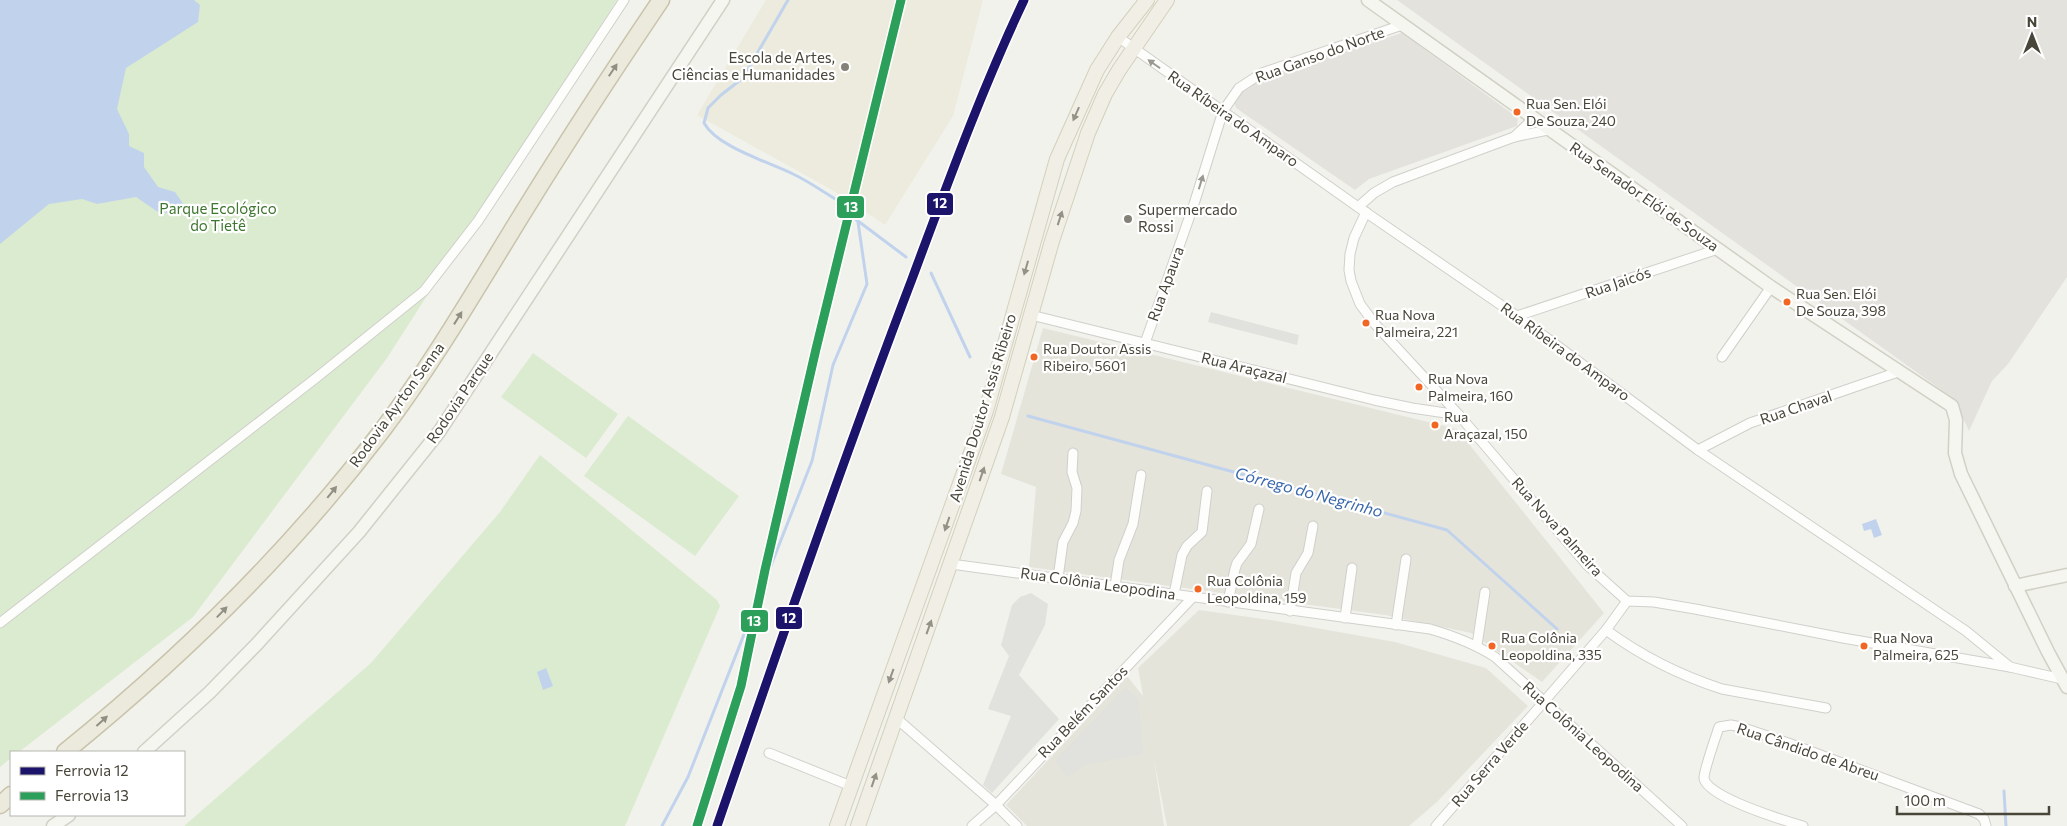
<svg xmlns="http://www.w3.org/2000/svg" width="2067" height="826" font-family="Commissioner,sans-serif">
	<rect width="100%" height="100%" fill="#f2f2ed"/>
	<g fill="#e5e4db">
		<path d="M1043,328l414,101 147,184 -62,69 -71,-49 -86,-18 -356,-48 7,-80 -35,-13z"/>
		<path d="M1199,610l78,11 118,21 91,26 42,38 -91,96 -28,24h-242l-13,-67 10,67h-137l-21,-21 121,-129 16,20 -5,-28z"/>
	</g>
	<g fill="#e4e2dd">
		<path d="M1397,0h670v277l-59,87 -16,17 -23,50 -15,-32z"/>
		<path d="M1402,33l116,85 -1,8 -148,53 -14,11 -119,-82 -2,-6 8,-10 21,-15z"/>
	</g>
	<path fill="#ecebdd" d="M766,0h217l-30,116 -68,109 -53,-35 -135,-75z"/>
	<g fill="#dbebcf">
		<path d="M0,0h617l-230,358 -194,259 -174,135h-8v6l-11,9z"/>
		<path d="M533,353l85,61 -32,44 -85,-61z"/>
		<path d="M628,416l111,80 -44,60 -111,-80z"/>
		<path d="M540,455l177,145 3,6 -95,220h-441l187,-163 129,-151z"/>
	</g>
	<g fill="#e1e1dd">
		<path d="M1211,312l88,23 -2,10 -89,-23z"/>
		<path d="M1031,593l17,11 -3,21 -26,50 40,44 -67,74 -9,-8 28,-69 -23,-7 21,-53 -8,-11 11,-40 8,-8z"/>
		<path d="M1125,688l13,11 5,55 -59,11 -16,12 -13,-16z"/>
	</g>
	<g fill="#c1d3ec">
		<path d="M0,0h194l6,5 -2,17 -72,46 -9,41 12,25v12l15,7v14l14,20 17,5 16,23 -33,-3 -22,-15 -39,7 -15,-5 -33,5 -49,40z"/>
		<path d="M1876,519l6,16 -8,3 -3,-9 -7,2 -2,-7z"/>
		<path d="M546,668l7,18 -10,4 -6,-18z"/>
	</g>
	<g fill="none" stroke-linecap="round" stroke-linejoin="round">
		<g stroke="#c1d3ec" stroke-width="3">
			<path d="M788,0l-45,78 -22,17 -13,13 -4,15c13,24 65,39 89,51 15,7 29,17 44,26"/>
			<path d="M854,218l52,39"/>
			<path d="M931,273l39,84"/>
			<path d="M1028,416l419,114 110,99"/>
			<path d="M2004,791l2,35"/>
			<path d="M662,826l26,-49 124,-316 21,-96 34,-81 -9,-62"/>
		</g>
		<defs>
			<g id="street">
				<path d="M1118,37l240,170 159,109 181,134 268,181 44,36"/>
				<path d="M1514,137l19,-18"/>
				<path d="M1358,207l16,-14 19,-11 121,-45 34,-7"/>
				<path d="M1366,212l-12,26 -4,16 -1,16 2,11 9,23 14,19 85,92 128,150 40,36 27,1 41,7 148,29 167,29 52,12"/>
				<path d="M1031,315l343,85 38,8 47,7"/>
				<path d="M1517,316l201,-67"/>
				<path d="M1145,343l49,-139 29,-93 16,-23 23,-15 140,-48"/>
				<path d="M1722,357l49,-70"/>
				<path d="M1698,450l52,-27 148,-51"/>
				<path d="M951,564l479,65c24,7 45,15 65,28l187,169"/>
				<path d="M1058,578l5,-36 10,-19 3,-12 1,-23 -5,-16 1,-19"/>
				<path d="M1115,586l4,-26 14,-36 8,-49"/>
				<path d="M1174,594l8,-39 5,-9 15,-14 5,-41"/>
				<path d="M1228,602l7,-33 2,-6 14,-19 8,-35"/>
				<path d="M1290,611l6,-38 12,-20 5,-27"/>
				<path d="M1345,618l7,-50"/>
				<path d="M0,623l316,-245 108,-87 54,-70 146,-221"/>
				<path d="M1396,625l10,-66"/>
				<path d="M1606,630c34,25 76,46 116,59l104,19"/>
				<path d="M1477,645l8,-53"/>
				<path d="M896,718l100,87 21,21"/>
				<path d="M769,753l82,33"/>
				<path d="M972,826l24,-21 196,-207"/>
				<path d="M1436,826l170,-196 21,-29"/>
				<path d="M1803,826c-17,-5 -97,-29 -99,-48 0,-8 12,-42 15,-51l12,-2 10,2 50,17 188,70 5,5 2,7"/>
			</g>
			<g id="secondary">
				<path d="M1368,0l403,287 181,119 4,14 -1,33 6,21 87,178 19,35"/>
				<path d="M2015,586l52,-11"/>
				<path d="M144,752l65,-59 47,-48 103,-113 80,-100 284,-432"/>
				<path d="M53,826l16,-11"/>
			</g>
			<g id="primary">
				<path d="M837,826l149,-415 71,-252 40,-89 21,-33 29,-37"/>
				<path d="M858,826l144,-409 50,-176 36,-108 17,-39 14,-24 48,-70"/>
			</g>
			<g id="highway">
				<path d="M65,752c116,-94 225,-201 316,-320 52,-69 95,-143 140,-216 45,-73 92,-145 140,-216"/>
				<path d="M0,805l11,-10"/>
			</g>
		</defs>
		<use href="#street" stroke="#d0cfcb" stroke-width="11"/>
		<use href="#secondary" stroke="#d0d0c5" stroke-width="15"/>
		<use href="#primary" stroke="#d3d0bc" stroke-width="16"/>
		<use href="#highway" stroke="#c8c3aa" stroke-width="19"/>
		<use href="#street" stroke="#fdfdfc" stroke-width="9"/>
		<use href="#secondary" stroke="#f6f6f0" stroke-width="12"/>
		<use href="#primary" stroke="#f1efe5" stroke-width="14"/>
		<use href="#highway" stroke="#ebeadc" stroke-width="16"/>
		<defs>
			<path id="rail-1" d="M717,826c63,-183 126,-366 195,-547 35,-94 69,-188 112,-279"/>
			<path id="rail-2" d="M697,826l44,-140 24,-116 51,-221 85,-349"/>
		</defs>
		<use href="#rail-1" stroke="#fff" stroke-width="12"/>
		<use href="#rail-2" stroke="#fff" stroke-width="12"/>
		<use href="#rail-1" stroke="#1c146b" stroke-width="9"/>
		<use href="#rail-2" stroke="#2ca05a" stroke-width="9"/>
	</g>
	<defs><path id="oneway-solid" d="M-6-.8H1V-3.2L6.5 0L1 3.2V.8H-6Z" transform="scale(1.25)"/></defs>
	<g fill="#999891">
		<use href="#oneway-solid" transform="translate(1154 64) rotate(-145)"/>
		<use href="#oneway-solid" transform="translate(1201 182) rotate(-73)"/>
	</g>
	<g fill="#918f82">
		<use href="#oneway-solid" transform="translate(613 70) rotate(-56)"/>
		<use href="#oneway-solid" transform="translate(458 318) rotate(-58)"/>
		<use href="#oneway-solid" transform="translate(332 492) rotate(-51)"/>
		<use href="#oneway-solid" transform="translate(222 612) rotate(-46)"/>
		<use href="#oneway-solid" transform="translate(102 721) rotate(-42)"/>
	</g>
	<g fill="#949286">
		<use href="#oneway-solid" transform="translate(1076 114) rotate(114)"/>
		<use href="#oneway-solid" transform="translate(1060 218) rotate(-72)"/>
		<use href="#oneway-solid" transform="translate(1026 268) rotate(106)"/>
		<use href="#oneway-solid" transform="translate(982 474) rotate(-71)"/>
		<use href="#oneway-solid" transform="translate(947 524) rotate(109)"/>
		<use href="#oneway-solid" transform="translate(929 627) rotate(-70)"/>
		<use href="#oneway-solid" transform="translate(891 676) rotate(110)"/>
		<use href="#oneway-solid" transform="translate(874 780) rotate(-71)"/>
	</g>
	<g fill="#848278" stroke="#fff" stroke-width="2">
		<circle cx="845" cy="67" r="5"/>
		<circle cx="1128" cy="219" r="5"/>
	</g>
	<g fill="#f26522" stroke="#fff" stroke-width="2">
		<circle cx="1517" cy="112" r="4.5"/>
		<circle cx="1787" cy="302" r="4.5"/>
		<circle cx="1366" cy="323" r="4.5"/>
		<circle cx="1034" cy="357" r="4.5"/>
		<circle cx="1419" cy="387" r="4.5"/>
		<circle cx="1435" cy="425" r="4.5"/>
		<circle cx="1198" cy="589" r="4.5"/>
		<circle cx="1492" cy="646" r="4.5"/>
		<circle cx="1864" cy="646" r="4.5"/>
	</g>
	<g text-anchor="middle" stroke-width="4.5" stroke-linejoin="round" paint-order="stroke">
		<g font-size="14" fill="#484539" stroke="#fff" text-anchor="start">
			<text x="1526" y="109">Rua Sen. Elói<tspan x="1526" dy="17">De Souza, 240</tspan></text>
			<text x="1796" y="299">Rua Sen. Elói<tspan x="1796" dy="17">De Souza, 398</tspan></text>
			<text x="1375" y="320">Rua Nova<tspan x="1375" dy="17">Palmeira, 221</tspan></text>
			<text x="1043" y="354">Rua Doutor Assis<tspan x="1043" dy="17">Ribeiro, 5601</tspan></text>
			<text x="1428" y="384">Rua Nova<tspan x="1428" dy="17">Palmeira, 160</tspan></text>
			<text x="1444" y="422">Rua<tspan x="1444" dy="17">Araçazal, 150</tspan></text>
			<text x="1207" y="586">Rua Colônia<tspan x="1207" dy="17">Leopoldina, 159</tspan></text>
			<text x="1501" y="643">Rua Colônia<tspan x="1501" dy="17">Leopoldina, 335</tspan></text>
			<text x="1873" y="643">Rua Nova<tspan x="1873" dy="17">Palmeira, 625</tspan></text>
		</g>
		<g font-size="15" fill="#484539" stroke="#fff">
			<text transform="translate(1320 55) rotate(-20)" y="5">Rua Ganso do Norte</text>
			<text transform="translate(1233 119) rotate(35)" y="5">Rua Ríbeira do Amparo</text>
			<text transform="translate(1644 197) rotate(35)" y="5">Rua Senador Elói de Souza</text>
			<text transform="translate(1618 283) rotate(-19)" y="5">Rua Jaicós</text>
			<text transform="translate(1166 284) rotate(-70)" y="5">Rua Apaura</text>
			<text transform="translate(1565 352) rotate(36)" y="5">Rua Ríbeira do Amparo</text>
			<text transform="translate(1244 368) rotate(14)" y="5">Rua Araçazal</text>
			<text transform="translate(460 398) rotate(-56)" y="5">Rodovia Parque</text>
			<text transform="translate(397 405) rotate(-54)" y="5">Rodovia Ayrton Senna</text>
			<text transform="translate(983 408) rotate(-73)" y="5">Avenida Doutor Assis Ribeiro</text>
			<text transform="translate(1796 408) rotate(-19)" y="5">Rua Chaval</text>
			<text transform="translate(1557 527) rotate(48)" y="5">Rua Nova Palmeira</text>
			<text transform="translate(1098 584) rotate(8)" y="5">Rua Colônia Leopodina</text>
			<text transform="translate(1083 712) rotate(-46)" y="5">Rua Belém Santos</text>
			<text transform="translate(1583 737) rotate(42)" y="5">Rua Colônia Leopodina</text>
			<text transform="translate(1808 752) rotate(19)" y="5">Rua Cândido de Abreu</text>
			<text transform="translate(1490 764) rotate(-49)" y="5">Rua Serra Verde</text>
		</g>
		<g font-size="15" fill="#484539" stroke="#fff" text-anchor="end">
			<text x="835" y="63">Escola de Artes,<tspan x="835" dy="17">Ciências e Humanidades</tspan></text>
			<text x="1138" y="215" text-anchor="start">Supermercado<tspan x="1138" dy="17">Rossi</tspan></text>
		</g>
		<g font-size="15" fill="#3e772f" stroke="#fff">
			<text x="218" y="214">Parque Ecológico<tspan x="218" dy="17">do Tietê</tspan></text>
		</g>
		<g font-size="16" font-style="italic" fill="#3967ad" stroke="#fff">
			<text transform="translate(1309 492) rotate(15)" y="6">Córrego do Negrinho</text>
		</g>
	</g>
	<g stroke="#fff" stroke-width="2">
		<rect x="926" y="192" width="28" height="24" rx="5" fill="#1c146b"/>
		<rect x="836" y="195" width="29" height="24" rx="5" fill="#2ca05a"/>
		<rect x="775" y="606" width="28" height="24" rx="5" fill="#1c146b"/>
		<rect x="740" y="609" width="29" height="24" rx="5" fill="#2ca05a"/>
	</g>
	<g font-size="14" text-anchor="middle" font-weight="bold" fill="#fff">
		<text x="940" y="208">12</text>
		<text x="851" y="212">13</text>
		<text x="789" y="623">12</text>
		<text x="754" y="626">13</text>
	</g>
	<rect x="10" y="751" width="175" height="65" fill="#ffffff" stroke="#b6b5b0"/>
	<rect x="20" y="767" width="25" height="8" fill="#1c146b" stroke="#b6b5b0"/>
	<text x="55" y="776" font-size="15" fill="#484539">Ferrovia 12</text>
	<rect x="20" y="792" width="25" height="8" fill="#2ca05a" stroke="#b6b5b0"/>
	<text x="55" y="801" font-size="15" fill="#484539">Ferrovia 13</text>
	<g transform="translate(2032 35)" stroke="#ffffff" stroke-width="4" paint-order="stroke">
	<path d="M0-4L9 19L0 12L-9 19Z" fill="#484539"/>
	<text y="-8" font-size="14" font-weight="bold" text-anchor="middle" fill="#484539">N</text>
	</g>
	<path d="M1897 806v8h152v-8" fill="none" stroke="#484539" stroke-width="2.5"/>
	<text x="1904" y="806" font-size="15" fill="#484539" stroke="#ffffff" stroke-width="4" paint-order="stroke">100 m</text>
</svg>
